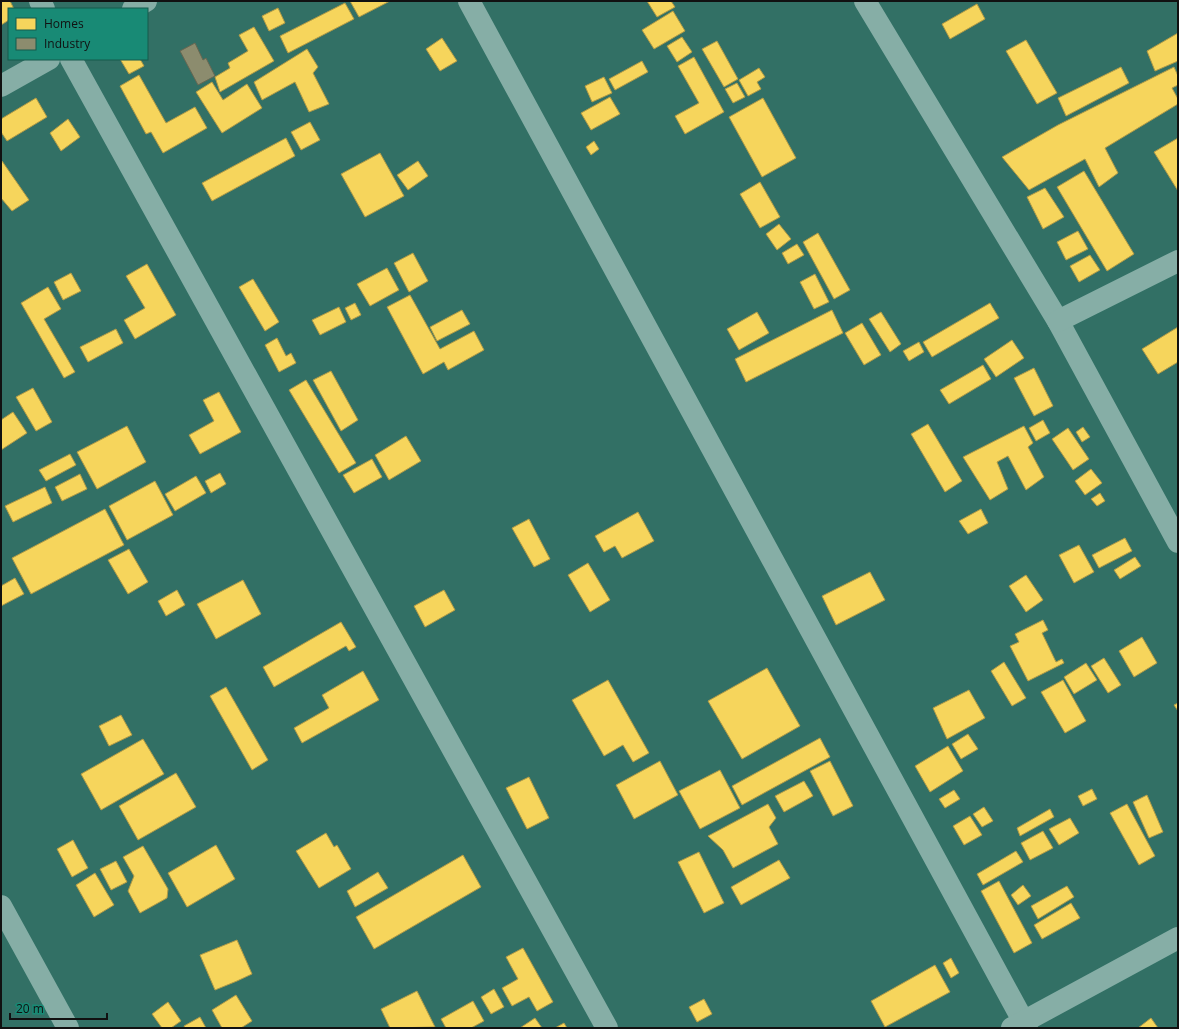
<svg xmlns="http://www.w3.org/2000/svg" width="1179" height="1029" font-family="'Open Sans',sans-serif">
	<rect width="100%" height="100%" fill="#327065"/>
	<g fill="#f6d55c" stroke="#b19a46">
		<path d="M1,1h9l4,8h-5v11l-8,5z"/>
		<path d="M350,1h40l-31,16z"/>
		<path d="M647,1h24l4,6 -18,10z"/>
		<path d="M345,3l9,16 -66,34 -8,-17z"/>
		<path d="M977,4l8,15 -35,20 -8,-15z"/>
		<path d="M278,8l7,15 -16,8 -7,-15z"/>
		<path d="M673,11l12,20 -31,18 -12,-19z"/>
		<path d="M254,27l20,34 -54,31 -5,-15 15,-9 -2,-5 20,-12 -9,-16z"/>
		<path d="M1178,33v28l-23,10 -8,-20z"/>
		<path d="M682,37l10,15 -15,10 -10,-16z"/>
		<path d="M442,38l15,23 -17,10 -14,-22z"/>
		<path d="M1026,40l31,53 -20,11 -31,-53z"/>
		<path d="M717,41l21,38 -14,8 -22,-38z"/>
		<path d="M307,49l11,18 -5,6 16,31 -20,8 -14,-30 -33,18 -8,-18z"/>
		<path d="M694,57l30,55 -39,22 -10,-18 24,-13 -21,-37z"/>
		<path d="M120,59h20l4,7 -15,8z"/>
		<path d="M642,61l6,11 -33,18 -6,-11z"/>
		<path d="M1121,67l8,16 -63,33 -8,-18z"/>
		<path d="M1174,67l4,9v9l-6,3 6,11v5l-73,44 13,25 -19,14 -14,-28 -56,31 -27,-33 56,-32z"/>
		<path d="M759,68l6,9 -8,5 4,7 -13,7 -9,-16z"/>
		<path d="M139,75l27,48 29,-16 12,21 -44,25 -12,-21 -5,2 -26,-48z"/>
		<path d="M604,77l8,16 -20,9 -7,-16z"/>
		<path d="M212,82l11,18 24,-16 15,24 -40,25 -26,-41z"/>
		<path d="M737,83l8,14 -12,6 -8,-14z"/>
		<path d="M610,97l10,17 -29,16 -10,-17z"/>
		<path d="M36,98l11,19 -40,24 -6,-9v-13z"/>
		<path d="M763,98l33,60 -34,19 -33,-60z"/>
		<path d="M68,119l12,18 -19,14 -11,-18z"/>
		<path d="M310,122l10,18 -19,10 -10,-18z"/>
		<path d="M286,138l9,18 -83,45 -10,-18z"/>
		<path d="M1178,138v53l-24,-39z"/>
		<path d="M594,141l5,8 -8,6 -5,-8z"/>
		<path d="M380,153l24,43 -39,21 -24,-43z"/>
		<path d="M2,161l27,39 -17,11 -11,-13v-36z"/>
		<path d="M418,161l10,15 -20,14 -11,-15z"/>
		<path d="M1084,171l50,83 -27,17 -50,-84z"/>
		<path d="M760,182l20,35 -20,11 -20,-34z"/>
		<path d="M1045,188l19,29 -21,12 -16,-32z"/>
		<path d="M779,224l12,15 -14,11 -11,-16z"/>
		<path d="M1078,231l10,18 -22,11 -9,-18z"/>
		<path d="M818,233l32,57 -16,9 -31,-57z"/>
		<path d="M797,244l7,11 -16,9 -6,-11z"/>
		<path d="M413,253l15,28 -19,11 -15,-29z"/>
		<path d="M1090,255l10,15 -21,12 -9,-16z"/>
		<path d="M147,264l29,51 -41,24 -11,-19 21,-12 -19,-32z"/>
		<path d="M387,268l12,22 -29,16 -13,-22z"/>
		<path d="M71,273l10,18 -18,9 -9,-18z"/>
		<path d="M815,274l14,28 -15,7 -14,-27z"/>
		<path d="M253,279l26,43 -14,9 -26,-44z"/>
		<path d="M48,287l13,22 -17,10 31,53 -11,6 -43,-75z"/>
		<path d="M410,295l30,54 34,-18 10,19 -36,20 -4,-8 -21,12 -36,-67z"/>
		<path d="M355,303l6,12 -10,5 -6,-12z"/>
		<path d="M990,303l9,15 -67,39 -9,-15z"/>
		<path d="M339,307l7,15 -26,13 -8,-15z"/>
		<path d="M462,310l8,14 -33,17 -7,-14z"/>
		<path d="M832,310l11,23 -97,49 -11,-23z"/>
		<path d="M757,312l12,21 -30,17 -12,-21z"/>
		<path d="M881,312l20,32 -11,8 -21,-33z"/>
		<path d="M862,323l19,32 -17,10 -19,-32z"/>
		<path d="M1178,327v35l-20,12 -16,-25z"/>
		<path d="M116,329l7,14 -35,19 -8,-15z"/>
		<path d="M277,338l9,18 5,-3 5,10 -17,9 -14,-27z"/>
		<path d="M1012,340l12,18 -28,19 -12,-18z"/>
		<path d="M919,342l5,10 -15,9 -6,-10z"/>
		<path d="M983,365l8,14 -42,25 -9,-14z"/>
		<path d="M1034,368l19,38 -19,10 -20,-38z"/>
		<path d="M331,371l27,49 -17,11 -28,-51z"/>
		<path d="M306,380l50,83 -17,10 -50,-83z"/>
		<path d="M33,388l19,34 -16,9 -20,-34z"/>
		<path d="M219,392l22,40 -41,22 -11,-19 25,-14 -11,-21z"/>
		<path d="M13,412l14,21 -26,17v-30z"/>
		<path d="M1043,420l7,13 -14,8 -7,-13z"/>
		<path d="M928,424l34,57 -17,11 -34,-58z"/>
		<path d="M127,426l19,36 -49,27 -20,-37z"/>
		<path d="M1024,426l9,17 -5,4 16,30 -18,13 -18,-34 -11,6 11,27 -18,11 -27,-43z"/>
		<path d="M1083,427l7,10 -8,5 -6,-10z"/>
		<path d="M1068,428l21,31 -16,11 -21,-31z"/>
		<path d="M406,436l15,25 -32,19 -14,-25z"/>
		<path d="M70,454l6,11 -30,16 -7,-11z"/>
		<path d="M372,459l10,18 -28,16 -11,-18z"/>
		<path d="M1091,469l11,14 -17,12 -10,-14z"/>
		<path d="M220,473l6,11 -15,9 -6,-12z"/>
		<path d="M80,474l7,15 -25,12 -7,-14z"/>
		<path d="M196,476l10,17 -31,18 -10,-17z"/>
		<path d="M155,481l18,34 -46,25 -18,-34z"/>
		<path d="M45,487l7,16 -39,19 -8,-16z"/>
		<path d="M1100,493l5,8 -8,5 -6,-7z"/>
		<path d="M105,509l19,36 -93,49 -19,-36z"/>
		<path d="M981,509l7,14 -20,11 -9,-13z"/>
		<path d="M638,512l16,29 -32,17 -7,-12 -11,6 -9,-16z"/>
		<path d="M529,519l21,40 -16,8 -22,-39z"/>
		<path d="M1125,538l7,13 -33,17 -7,-13z"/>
		<path d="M1079,545l15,27 -20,11 -15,-28z"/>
		<path d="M129,549l19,33 -20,12 -20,-34z"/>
		<path d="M1135,557l6,9 -21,13 -6,-9z"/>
		<path d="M588,563l22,37 -20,12 -22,-37z"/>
		<path d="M870,572l15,28 -49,25 -14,-29z"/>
		<path d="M1026,575l17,25 -17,12 -17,-26z"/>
		<path d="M15,578l9,16 -23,12v-20z"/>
		<path d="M243,580l18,34 -45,25 -19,-35z"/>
		<path d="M177,590l8,15 -19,11 -8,-15z"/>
		<path d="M444,590l11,20 -30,17 -11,-21z"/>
		<path d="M1043,620l5,10 -6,3 14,29 6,-3 2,4 -36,18 -18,-35 9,-4 -4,-8z"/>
		<path d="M341,622l15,25 -7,4 -3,-5 -72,41 -11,-20z"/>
		<path d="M1142,637l15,26 -23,14 -15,-26z"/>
		<path d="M1104,658l17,27 -13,8 -17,-27z"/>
		<path d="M1004,662l22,36 -14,8 -21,-35z"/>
		<path d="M1086,663l11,17 -23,14 -10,-17z"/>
		<path d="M767,668l33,58 -58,33 -34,-58z"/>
		<path d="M363,671l16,29 -77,43 -8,-15 35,-20 -7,-13z"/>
		<path d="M608,680l41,73 -16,9 -10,-17 -19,11 -32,-56z"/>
		<path d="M1063,680l23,41 -21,12 -24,-41z"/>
		<path d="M226,687l42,73 -16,10 -42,-74z"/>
		<path d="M969,690l16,28 -38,21 -14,-31z"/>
		<path d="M1178,703v8l-4,-6z"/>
		<path d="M121,715l11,20 -23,11 -10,-20z"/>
		<path d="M968,734l10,15 -17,10 -9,-15z"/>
		<path d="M820,738l10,19 -88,48 -10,-19z"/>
		<path d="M143,739l21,35 -63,36 -20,-36z"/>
		<path d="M948,746l15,25 -33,21 -15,-26z"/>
		<path d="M660,761l18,34 -44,24 -18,-34z"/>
		<path d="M830,761l23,45 -20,10 -23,-45z"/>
		<path d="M720,770l20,38 -40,21 -21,-38z"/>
		<path d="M176,773l20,34 -58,33 -19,-34z"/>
		<path d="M529,777l20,41 -22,11 -21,-41z"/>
		<path d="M804,781l9,15 -29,16 -9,-16z"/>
		<path d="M1092,789l5,10 -14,7 -5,-10z"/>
		<path d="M954,790l6,9 -15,9 -6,-9z"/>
		<path d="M1147,795l16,37 -14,6 -16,-36z"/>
		<path d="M768,804l8,14 -7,9 9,17 -45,24 -10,-18 -15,-14z"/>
		<path d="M1127,804l28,52 -16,9 -29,-52z"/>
		<path d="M984,807l9,14 -11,6 -9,-13z"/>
		<path d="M1050,809l4,8 -34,19 -3,-8z"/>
		<path d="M970,816l12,19 -18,10 -11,-19z"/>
		<path d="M1070,818l9,15 -20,12 -10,-16z"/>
		<path d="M1043,831l10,17 -23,12 -9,-17z"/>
		<path d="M326,833l8,14 3,-2 14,24 -32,19 -23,-37z"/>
		<path d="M73,840l15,28 -16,9 -15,-28z"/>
		<path d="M216,845l19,34 -48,28 -19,-34z"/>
		<path d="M143,846l25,43 -1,9 -27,15 -12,-22 6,-15 -11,-19z"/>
		<path d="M1016,851l7,11 -40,23 -6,-11z"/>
		<path d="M699,852l25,51 -20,10 -26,-51z"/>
		<path d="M463,855l18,32 -107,62 -18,-32z"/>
		<path d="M779,860l11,18 -49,27 -10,-18z"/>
		<path d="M116,861l11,21 -16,8 -11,-21z"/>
		<path d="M378,872l10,16 -33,19 -8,-16z"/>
		<path d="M95,873l19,32 -20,12 -18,-32z"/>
		<path d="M999,881l33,62 -18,10 -33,-62z"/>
		<path d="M1023,885l8,11 -13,9 -7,-10z"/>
		<path d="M1067,886l7,11 -36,22 -7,-13z"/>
		<path d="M1071,903l9,15 -38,21 -8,-14z"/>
		<path d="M237,940l15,34 -15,7 -22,9 -15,-35z"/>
		<path d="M523,948l30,54 -16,9 -8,-14 -17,9 -10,-18 16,-9 -12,-22z"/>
		<path d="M951,958l8,15 -8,5 -8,-15z"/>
		<path d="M935,965l15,27 -65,35 -14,-26z"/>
		<path d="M494,989l10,18 -13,7 -10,-17z"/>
		<path d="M417,991l18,36 -45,1 -9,-19z"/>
		<path d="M236,995l16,26 -11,7h-19l-10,-18z"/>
		<path d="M704,999l8,15 -15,8 -8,-15z"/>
		<path d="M473,1001l11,20 -13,7h-25l-5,-9z"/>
		<path d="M168,1002l13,19 -10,7h-9l-10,-14z"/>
		<path d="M200,1017l6,11h-21l-1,-2z"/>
		<path d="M535,1018l7,10h-22z"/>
		<path d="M1151,1018l7,10h-20z"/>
		<path d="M564,1023l3,5h-12z"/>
	</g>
	<path fill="#8c8c6e" stroke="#676752" d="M195,43l8,17 3,-2 9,18 -17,9 -18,-34z"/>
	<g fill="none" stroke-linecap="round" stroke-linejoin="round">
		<g stroke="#86aea6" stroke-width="22">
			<path d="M40,1l4,8"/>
			<path d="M469,1l558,1027"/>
			<path d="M865,1l193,320 120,221"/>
			<path d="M133,9l13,-8"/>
			<path d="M71,59l536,969"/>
			<path d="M1,86l48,-27"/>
			<path d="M1058,321l120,-60"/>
		</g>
		<g stroke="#86aea6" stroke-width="22">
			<path d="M1,906l67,122"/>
			<path d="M1012,1028l166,-90"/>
		</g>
	</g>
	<rect width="1179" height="1029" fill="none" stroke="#111111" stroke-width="4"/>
	<rect x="8" y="8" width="140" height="52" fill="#188a75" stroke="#155a4d"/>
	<rect x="16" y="18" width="20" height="12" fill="#f6d55c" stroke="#155a4d"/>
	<text x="44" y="28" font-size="12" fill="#111111">Homes</text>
	<rect x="16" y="38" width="20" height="12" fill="#8c8c6e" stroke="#155a4d"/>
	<text x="44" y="48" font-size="12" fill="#111111">Industry</text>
	<path d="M10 1013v6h97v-6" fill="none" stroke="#111111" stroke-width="2"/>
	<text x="16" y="1013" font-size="12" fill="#111111" stroke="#188a75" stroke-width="3" paint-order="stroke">20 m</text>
</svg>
